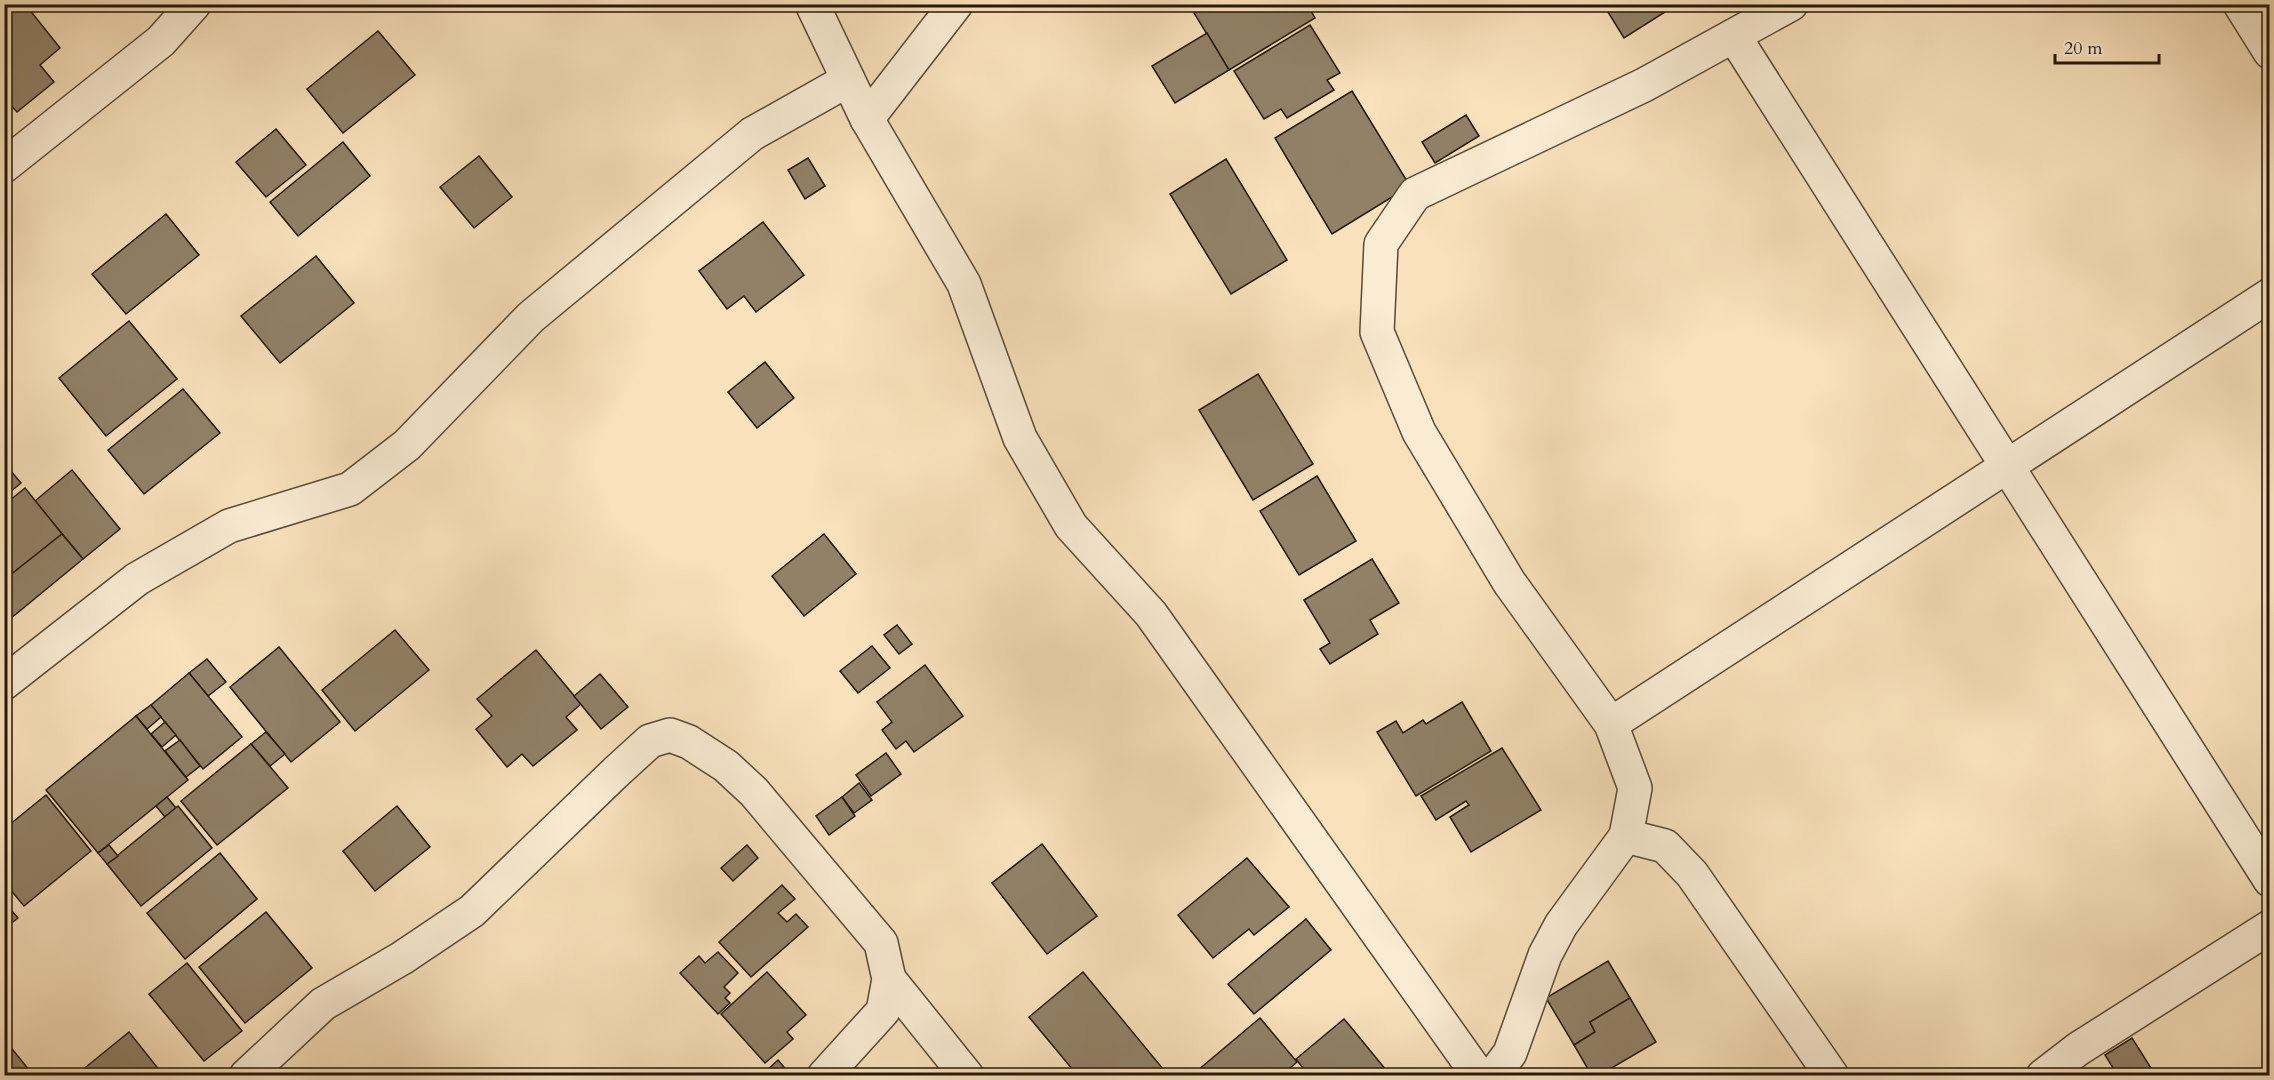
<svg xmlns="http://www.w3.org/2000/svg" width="2274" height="1080" font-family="Cardo,serif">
	<rect width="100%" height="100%" fill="#f8e1bb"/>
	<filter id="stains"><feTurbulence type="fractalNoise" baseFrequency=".00333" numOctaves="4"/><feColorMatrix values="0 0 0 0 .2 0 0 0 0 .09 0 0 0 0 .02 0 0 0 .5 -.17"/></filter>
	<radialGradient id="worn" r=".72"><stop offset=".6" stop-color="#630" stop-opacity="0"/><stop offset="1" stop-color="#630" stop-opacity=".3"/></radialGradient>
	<g fill="#928167" stroke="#23180d" stroke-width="1.5">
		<path d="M5,4h20l35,44 -20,17 14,17 -37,30 -13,-14z"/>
		<path d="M1208,4h99l8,14 -86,52 -35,-57z"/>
		<path d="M1603,4h57l5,8 -41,26z"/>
		<path d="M1310,25l30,48 -13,7 7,10 -47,28 -6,-9 -17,10 -30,-48z"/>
		<path d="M378,31l37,44 -72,58 -36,-44z"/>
		<path d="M1207,33l22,37 -54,33 -23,-37z"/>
		<path d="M1352,91l58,95 -78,48 -57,-96z"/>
		<path d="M1466,115l13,21 -44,27 -13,-21z"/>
		<path d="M276,129l30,36 -40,32 -30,-35z"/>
		<path d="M343,142l27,34 -72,60 -28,-34z"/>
		<path d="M479,156l33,41 -38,31 -34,-41z"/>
		<path d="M808,158l17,28 -20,13 -17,-29z"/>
		<path d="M1226,159l61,101 -56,34 -61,-100z"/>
		<path d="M166,214l33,41 -73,59 -34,-40z"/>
		<path d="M763,222l41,53 -48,37 -12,-16 -17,13 -28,-38z"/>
		<path d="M316,256l38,47 -74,60 -39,-47z"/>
		<path d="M129,321l48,58 -71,57 -47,-58z"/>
		<path d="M765,362l29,36 -37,30 -29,-36z"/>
		<path d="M1258,374l55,90 -60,36 -54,-90z"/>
		<path d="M183,389l37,44 -76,61 -36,-44z"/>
		<path d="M4,463l17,20 -17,14z"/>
		<path d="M72,470l48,59 -37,30 -48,-58z"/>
		<path d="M1317,476l39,65 -57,34 -39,-64z"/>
		<path d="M25,488l37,46 -58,46v-75z"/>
		<path d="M62,534l21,25 -73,60 -6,-6v-33z"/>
		<path d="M824,534l32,40 -52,42 -32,-40z"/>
		<path d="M1372,559l27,44 -29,17 8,14 -48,30 -10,-15 10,-6 -26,-43z"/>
		<path d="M897,625l15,19 -13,10 -15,-19z"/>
		<path d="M395,630l34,40 -74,61 -33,-41z"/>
		<path d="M872,646l18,22 -32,25 -18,-22z"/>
		<path d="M279,647l61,75 -49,40 -61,-75z"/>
		<path d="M536,650l45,54 -15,13 11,13 -44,36 -11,-12 -15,13 -31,-38 16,-13 -15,-17z"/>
		<path d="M207,659l19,23 -18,14 -19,-23z"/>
		<path d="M925,665l38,51 -49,36 -8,-11 -10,8 -14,-19 10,-8 -15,-20z"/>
		<path d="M189,673l53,64 -39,32 -52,-64z"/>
		<path d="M600,674l28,33 -27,22 -27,-33z"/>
		<path d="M1462,702l29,49 -75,45 -39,-64 19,-11 7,12 20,-13 3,4z"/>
		<path d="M151,705l10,12 -14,12 -11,-13z"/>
		<path d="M136,716l52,64 -90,73 -52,-63z"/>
		<path d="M165,722l11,13 -14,12 -11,-13z"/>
		<path d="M266,732l19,22 -15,12 -19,-22z"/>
		<path d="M180,740l20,26 -14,11 -21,-26z"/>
		<path d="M251,744l37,44 -71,57 -36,-44z"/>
		<path d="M1502,748l39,62 -70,42 -21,-35 19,-12 -3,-4 -30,19 -15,-24z"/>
		<path d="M886,753l15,21 -30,22 -15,-21z"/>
		<path d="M859,783l13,17 -18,13 -12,-16z"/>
		<path d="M46,795l45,56 -67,55 -20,-24v-53z"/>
		<path d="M167,797l9,11 -11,9 -9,-11z"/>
		<path d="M842,797l13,19 -26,19 -13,-19z"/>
		<path d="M178,806l34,42 -71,58 -34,-42z"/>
		<path d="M397,806l33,41 -55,44 -32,-40z"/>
		<path d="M1042,844l55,72 -50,38 -55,-71z"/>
		<path d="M109,845l9,11 -11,8 -9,-11z"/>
		<path d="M747,845l11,13 -25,23 -12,-13z"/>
		<path d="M220,853l37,46 -72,60 -38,-46z"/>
		<path d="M1247,858l42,49 -35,28 -5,-6 -36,29 -35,-43z"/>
		<path d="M782,885l13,14 -17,14 9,9 9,-8 12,13 -57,50 -32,-35z"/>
		<path d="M4,902l14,16 -14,11z"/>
		<path d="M266,912l46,56 -67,55 -46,-56z"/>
		<path d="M1306,919l25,31 -77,64 -26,-30z"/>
		<path d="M718,952l20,21 -14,14 6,6 -5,5 5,5 -12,11 -38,-41 19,-17 6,7z"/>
		<path d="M1608,961l22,37 -40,24 5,10 -21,13 -28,-47z"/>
		<path d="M187,963l55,68 -38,30 -55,-67z"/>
		<path d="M767,972l39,43 -19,17 6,7 -28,24 -44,-49z"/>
		<path d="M1083,972l85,103v1h-90l-49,-59z"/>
		<path d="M1630,998l26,44 -58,34h-6l-18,-31 21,-13 -5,-10z"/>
		<path d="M1260,1018l37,44 -16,14h-90z"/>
		<path d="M1344,1019l6,7 41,50h-82l-13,-17z"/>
		<path d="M129,1032l35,44h-89z"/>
		<path d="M2132,1038l24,38h-38l-13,-21z"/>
		<path d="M4,1039l30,37h-30z"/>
		<path d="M778,1060l11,13 -2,3h-19l-3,-4z"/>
	</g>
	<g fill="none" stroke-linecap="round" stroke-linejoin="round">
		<defs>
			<g id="minor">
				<path d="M812,4l55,115 97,165 56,154 51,88 80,88 328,462"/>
				<path d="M2240,4l30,48"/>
				<path d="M1734,36l536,844"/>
				<path d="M867,119l89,-115"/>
				<path d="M4,166l157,-125 33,-37"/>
				<path d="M4,683l133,-104 92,-53 121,-37 57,-44 124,-128 221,-183 96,-54"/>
				<path d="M1611,724l659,-429"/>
				<path d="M1626,836l39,10 27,28 140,202"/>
				<path d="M889,979l78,97"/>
				<path d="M246,1076l77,-72 79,-46 70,-47 143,-138 35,-32 20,-6 19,7 37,24 28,26 127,151 8,36 -6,32 -59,65"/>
				<path d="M1493,1076l17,-23 35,-98 16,-30 65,-89 9,-48 -24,-64 -102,-142 -90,-150 -42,-100 4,-88 34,-50 229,-109 147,-81"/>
				<path d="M2043,1076l35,-27 192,-122"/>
			</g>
		</defs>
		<use href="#minor" stroke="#584a38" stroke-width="36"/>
		<use href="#minor" stroke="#faecd3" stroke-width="33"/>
	</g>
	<rect width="2274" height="1080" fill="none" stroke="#f8e1bb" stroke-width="24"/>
	<rect x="6" y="6" width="2262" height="1068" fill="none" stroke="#23180d" stroke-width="3"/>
	<rect x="12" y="12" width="2250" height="1056" fill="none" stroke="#23180d" stroke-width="1.5"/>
	<path d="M2055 54v9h104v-9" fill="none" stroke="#23180d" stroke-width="3"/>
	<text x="2064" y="54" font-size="18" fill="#23180d" stroke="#faecd3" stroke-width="4.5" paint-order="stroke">20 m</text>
	<rect width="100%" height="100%" filter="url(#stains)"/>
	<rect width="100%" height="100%" fill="url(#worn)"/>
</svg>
